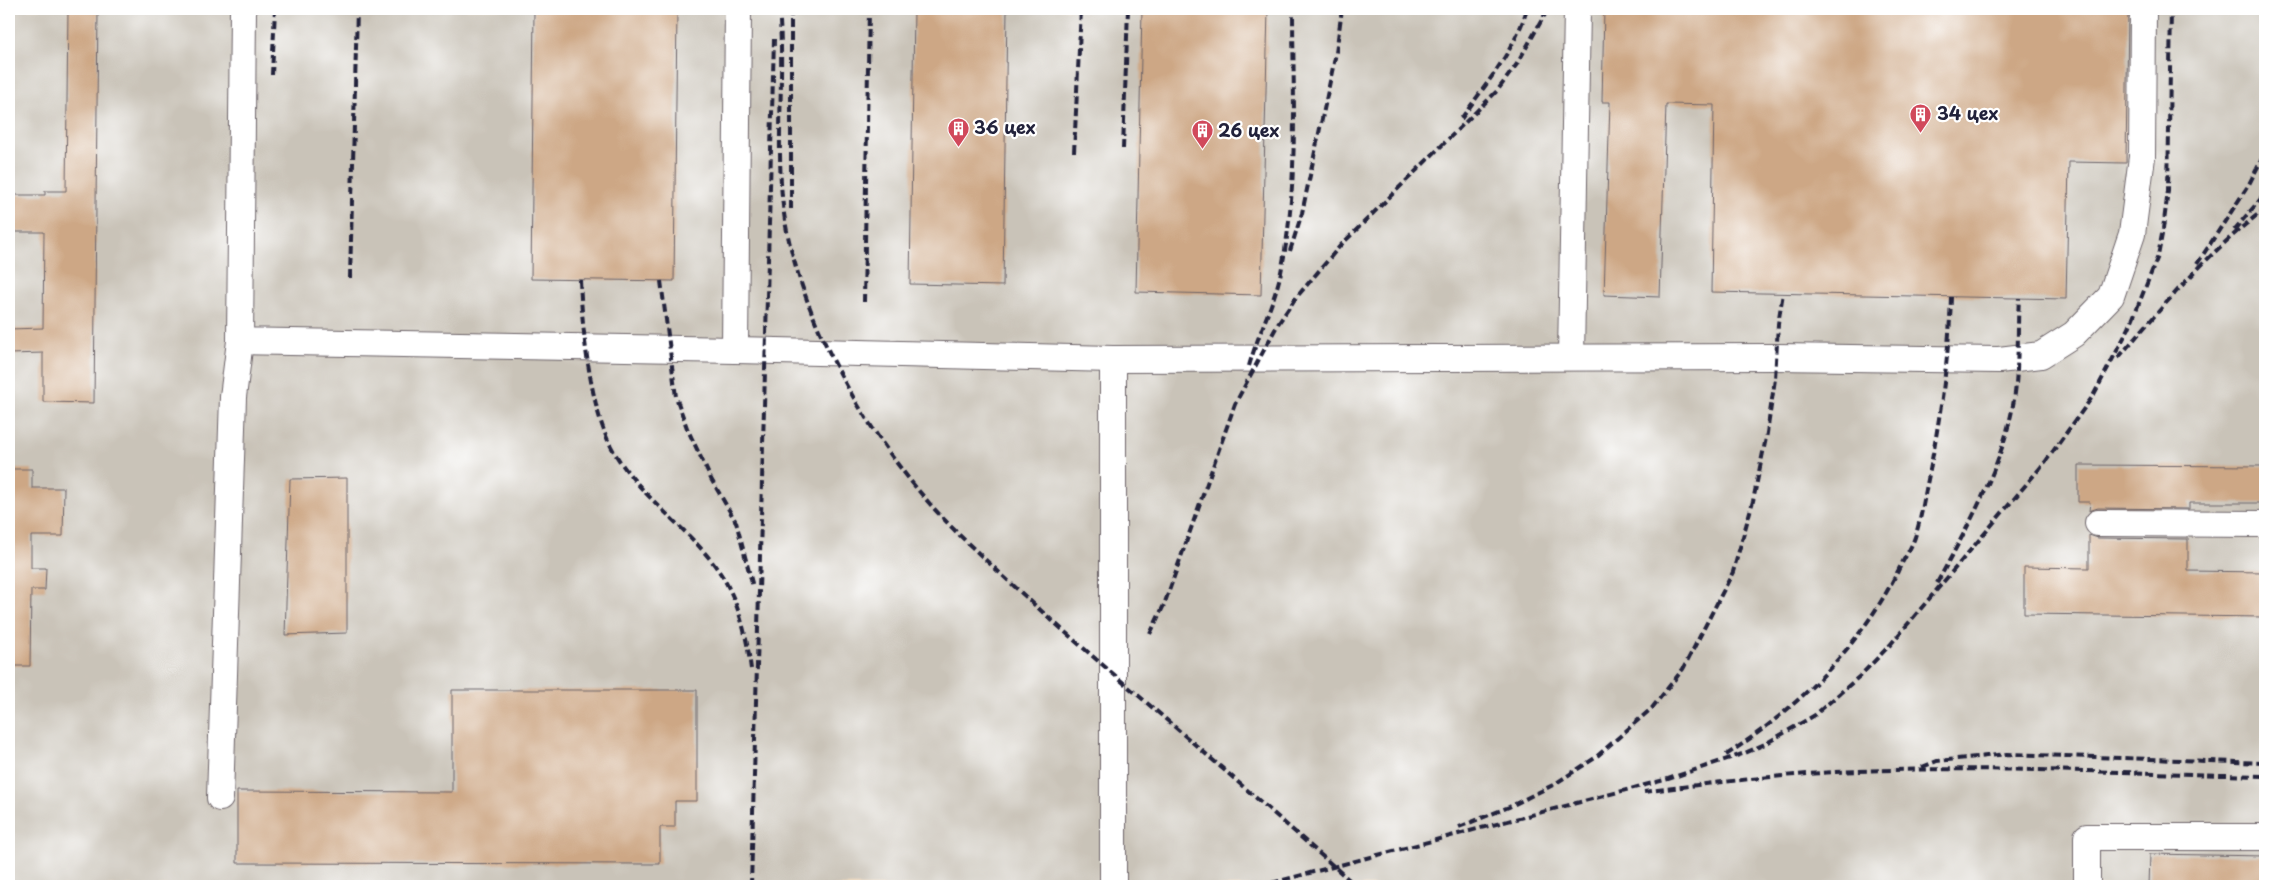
<svg xmlns="http://www.w3.org/2000/svg" width="2274" height="895" font-family="'Playpen Sans',sans-serif">
	<rect width="100%" height="100%" fill="#fff"/>
	<filter id="ink" filterUnits="userSpaceOnUse"><feTurbulence type="fractalNoise" baseFrequency=".02" numOctaves="2"/><feDisplacementMap in="SourceGraphic" scale="10" xChannelSelector="R" yChannelSelector="G"/><feConvolveMatrix kernelMatrix="1 2 1 2 8 2 1 2 1" color-interpolation-filters="sRGB"/></filter>
	<filter id="wash" filterUnits="userSpaceOnUse"><feTurbulence type="fractalNoise" baseFrequency=".0096" numOctaves="4" result="noise"/><feDisplacementMap in="SourceGraphic" scale="20" xChannelSelector="R" yChannelSelector="G"/><feGaussianBlur stdDeviation="1.12" result="paint"/><feColorMatrix in="noise" values="0 0 0 0 0 0 0 0 0 0 0 0 0 0 0 0 0 1.4 0 .05"/><feComposite in="paint" operator="in"/></filter>
	<g filter="url(#wash)">
		<rect width="100%" height="100%" fill="#f4dcbd"/>
		<rect fill="#c9c3b8" x="9" y="9" width="2256" height="877"/>
		<g id="blocks">
			<g fill="#cda785">
				<path d="M68,9h30l-4,394 -51,-1v-49l-34,1v-25l34,-1 1,-96h-35v-37h36v-4h21z"/>
				<path d="M534,9h143l-3,272 -143,-2z"/>
				<path d="M914,9h93l-4,277 -93,-2z"/>
				<path d="M1142,9h126l-7,286 -125,-3z"/>
				<path d="M1604,9h524l-2,154 -57,-1 -3,137 -355,-7 3,-187 -48,-1 -6,193 -56,-2 6,-193h-8z"/>
				<path d="M2078,465l187,1v37h-76v6l-91,-1 -9,3 1,-9h-12z"/>
				<path d="M9,469h23v19h32l-1,48h-32v32h15l-1,22h-14l-1,76h-21z"/>
				<path d="M347,478v155l-62,2 5,-156z"/>
				<path d="M2089,535l9,3 90,1v32l77,1v45l-241,-3v-47l65,1z"/>
				<path d="M452,690h245v111h-22v26h-15v37l-423,-1v-72l215,1z"/>
				<path d="M2150,854l115,2v30h-116z"/>
			</g>
		</g>
	</g>
	<g filter="url(#ink)">
		<use href="#blocks" fill-opacity="0" stroke="#6c6368" stroke-width="1"/>
		<g fill="none" stroke-linecap="round" stroke-linejoin="round">
			<defs>
				<g id="minor">
					<path d="M243,9l-3,332 495,9 378,9 663,-2 223,3 42,-5 33,-21 37,-38 21,-62 10,-77 1,-148"/>
					<path d="M735,350l3,-341"/>
					<path d="M1571,357l6,-348"/>
					<path d="M1113,359v527"/>
					<path d="M2098,523l167,1"/>
					<path d="M220,798l13,-401 7,-56"/>
					<path d="M2087,886v-49h178"/>
				</g>
			</defs>
			<use href="#minor" stroke="#6c6368" stroke-width="28"/>
			<use href="#minor" stroke="#fff" stroke-width="26"/>
			<g stroke="#22223b" stroke-width="4" stroke-dasharray="8 4" stroke-linecap="butt">
				<path d="M779,9c7,74 -7,154 9,227 21,96 78,195 142,268 22,25 47,48 71,70 45,42 91,82 138,122 73,63 145,126 217,190"/>
				<path d="M272,75l3,-66"/>
				<path d="M1461,119c25,-35 54,-69 66,-110"/>
				<path d="M1123,149l5,-140"/>
				<path d="M1074,152l7,-143"/>
				<path d="M791,209v-200"/>
				<path d="M2234,230l31,-36"/>
				<path d="M1290,251l12,-38 34,-160 6,-44"/>
				<path d="M2197,264l51,-78 17,-33"/>
				<path d="M350,278l7,-269"/>
				<path d="M580,280c2,46 10,131 33,170 28,50 82,81 111,129 16,28 23,59 27,90"/>
				<path d="M661,281l15,116 11,31 24,51 25,43 17,65"/>
				<path d="M864,302l5,-293"/>
				<path d="M2118,358c46,-53 91,-107 147,-149"/>
				<path d="M1249,366c9,-32 25,-62 32,-94 18,-87 12,-175 12,-263"/>
				<path d="M1937,583c33,-61 68,-120 78,-190 4,-31 2,-64 4,-95"/>
				<path d="M1150,634l14,-29 71,-201 43,-80 17,-25 45,-53 157,-155 20,-27 31,-55"/>
				<path d="M1726,755c72,-47 133,-107 172,-184 5,-11 13,-22 17,-34 7,-21 10,-45 15,-67 11,-57 19,-115 21,-173"/>
				<path d="M1922,767l15,-6 70,-7 258,9"/>
				<path d="M1644,792c64,-9 128,-16 192,-20 142,-7 287,1 429,4"/>
				<path d="M1459,827l50,-20 44,-22 42,-27 57,-50 31,-39 50,-97 20,-71 14,-68 8,-54 3,-55 5,-31"/>
				<path d="M751,886l23,-847"/>
				<path d="M1260,886l408,-107 77,-26 20,-9 50,-29 46,-40 29,-30 156,-184 47,-65 36,-68 29,-72 5,-27 5,-38 3,-182"/>
			</g>
		</g>
	</g>
	<defs>
		<symbol id="building-pin" viewBox="-11 -11 22 30"><path d="M0 17L-7.5 6A9.5 9.5 0 1 1 7.5 6Z" fill="#d1495b" stroke="#fff"/><path d="M-4-6H4V6H1V3H-1V6H-4ZM-2.5-4.3h1.7v1.8h-1.7ZM.8-4.3h1.7v1.8H.8ZM-2.5-1h1.7V.8h-1.7ZM.8-1h1.7V.8H.8Z" fill="#fff"/></symbol>
	</defs>
	<g fill-rule="evenodd">
		<use href="#building-pin" x="1908" y="102" width="25" height="34"/>
		<use href="#building-pin" x="946" y="116" width="25" height="34"/>
		<use href="#building-pin" x="1190" y="118" width="25" height="34"/>
	</g>
	<g text-anchor="middle" stroke-width="4.5" stroke-linejoin="round" paint-order="stroke">
		<g font-size="18" font-weight="bold" fill="#22223b" stroke="#fff" text-anchor="start">
			<text x="1937" y="120">34 цех</text>
			<text x="974" y="134">36 цех</text>
			<text x="1218" y="137">26 цех</text>
		</g>
	</g>
	<rect width="2274" height="895" fill="none" stroke="#fff" stroke-width="30"/>
</svg>
